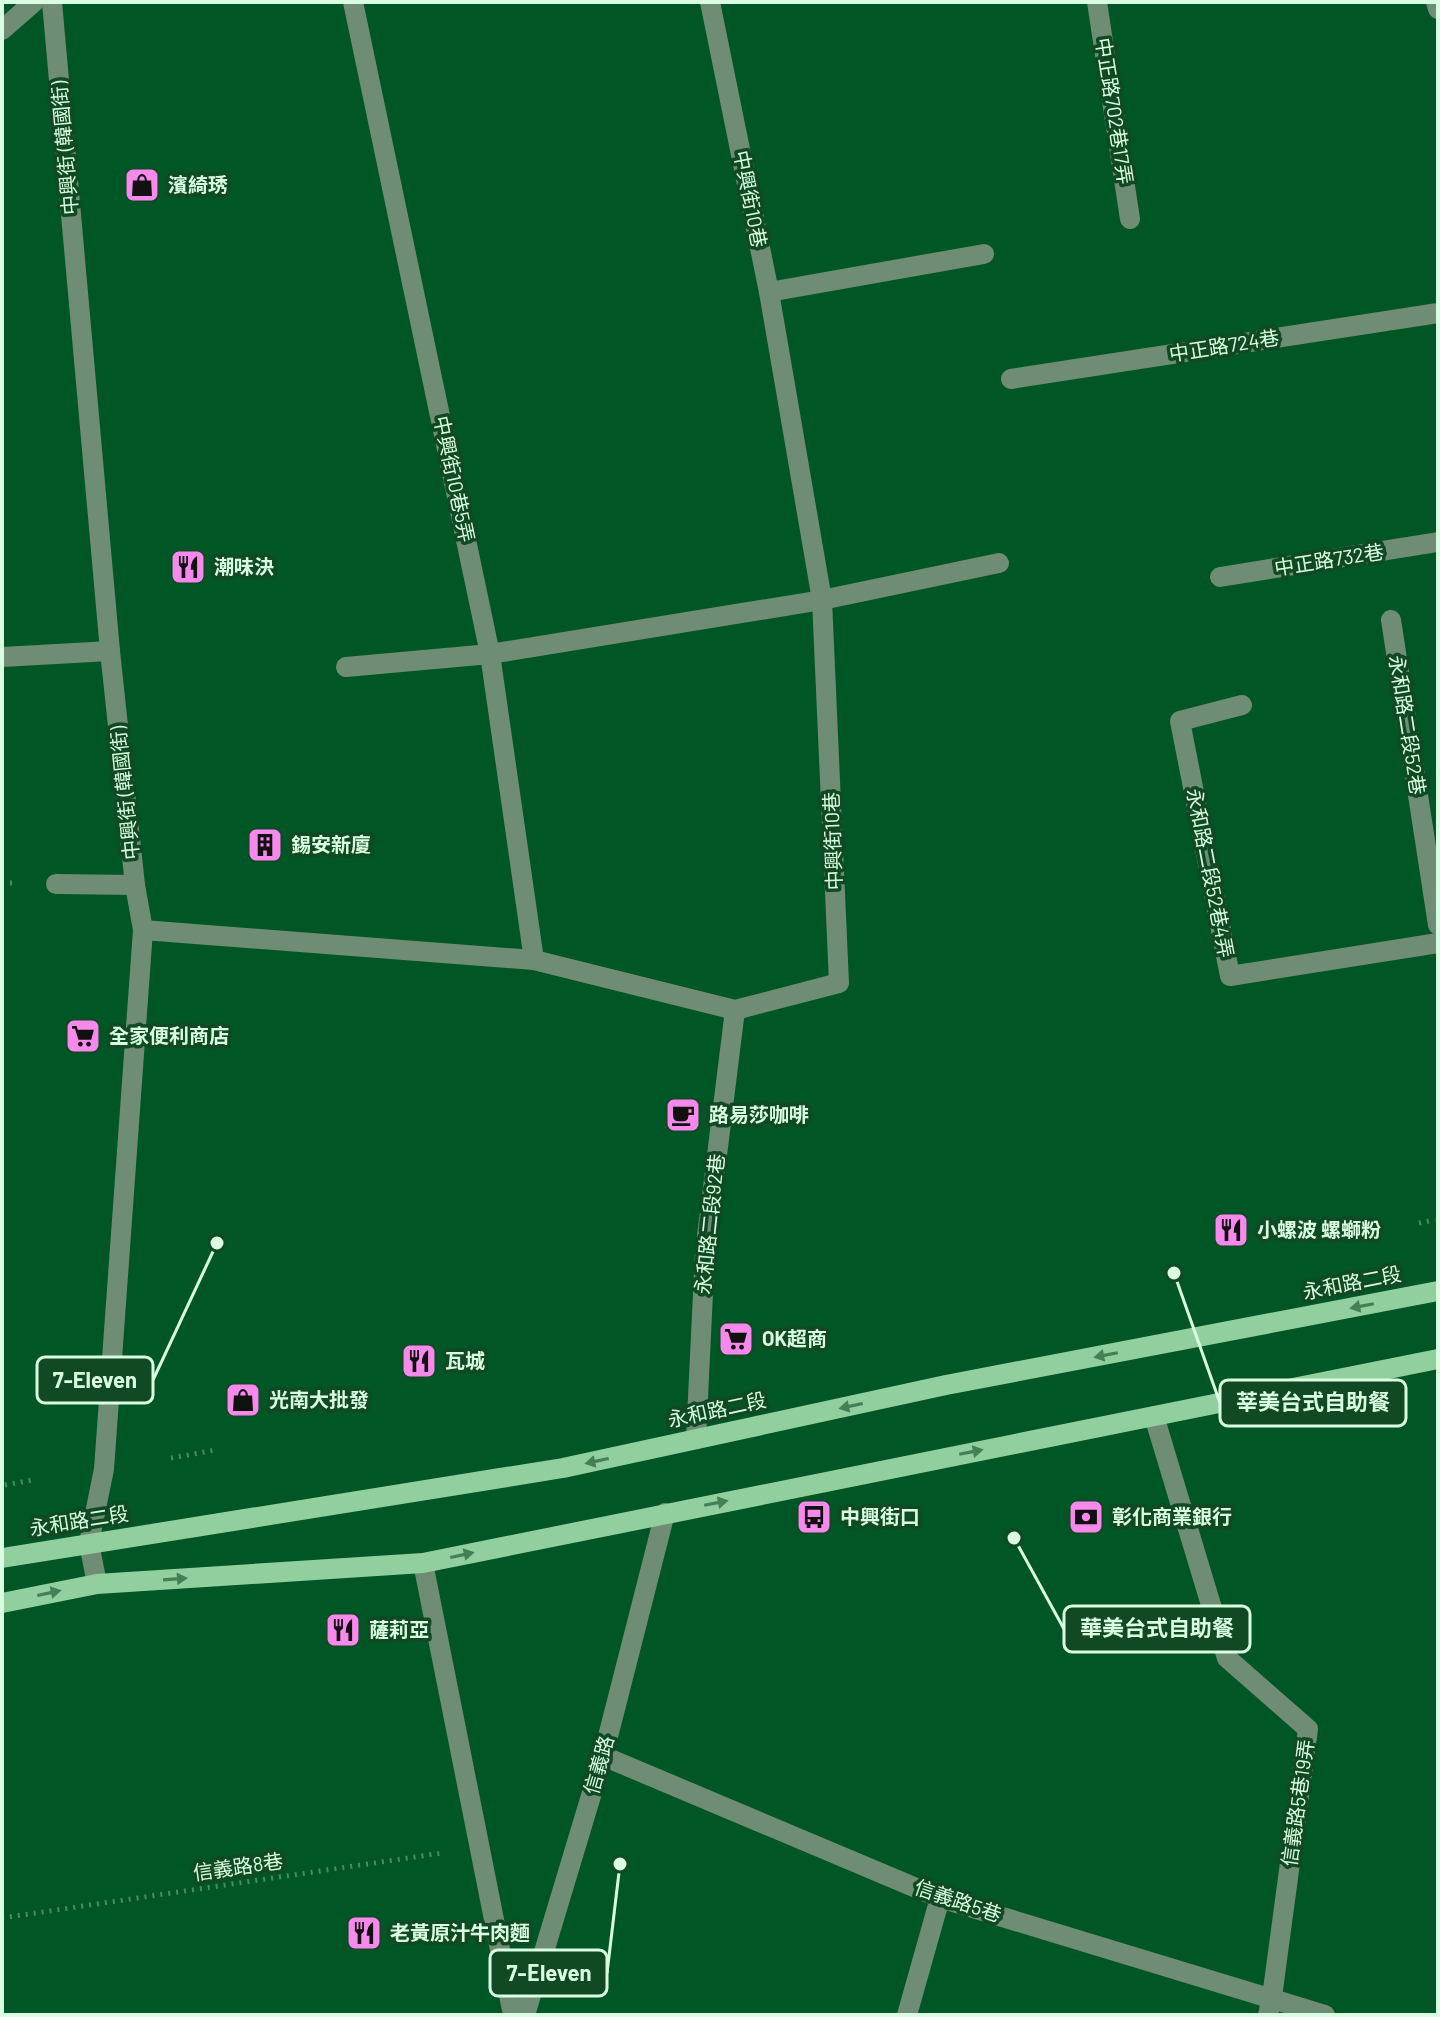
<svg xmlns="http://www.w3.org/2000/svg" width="1440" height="2017" font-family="Barlow,'Noto Sans TC',sans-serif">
	<rect width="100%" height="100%" fill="#015626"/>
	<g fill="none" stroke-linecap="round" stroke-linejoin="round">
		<g stroke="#478c62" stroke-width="5" stroke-dasharray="2 6" stroke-linecap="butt">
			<path d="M2,883h15"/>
			<path d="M1419,1223l16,-3"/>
			<path d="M171,1458l45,-8"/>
			<path d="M5,1485l27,-5"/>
			<path d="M2,1918l440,-65"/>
		</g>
		<g stroke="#6f8c75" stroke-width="20">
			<path d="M52,2l58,649 25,234 8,45 -39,539 -15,74 8,41"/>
			<path d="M353,2l137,652 44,306"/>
			<path d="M1097,2l33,217"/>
			<path d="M1436,2l2,7"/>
			<path d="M2,30l32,-28"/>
			<path d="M769,292l215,-38"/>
			<path d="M1011,379l427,-66"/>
			<path d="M1220,577l218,-35"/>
			<path d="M1391,620l47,305"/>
			<path d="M2,657l108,-6"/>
			<path d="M346,667l144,-13 332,-54 177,-37"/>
			<path d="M1242,705l-62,16 50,255 208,-33"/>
			<path d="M56,884l79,1"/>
			<path d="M143,930l391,30 201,50 104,-27 -17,-383 -53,-308 -59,-290"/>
			<path d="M1154,1416l73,242 81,71 -36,268 -4,18"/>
			<path d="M696,1439l9,-187 30,-242"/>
			<path d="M423,1563l90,452"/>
			<path d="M603,1756l337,142 385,117"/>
			<path d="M525,2015l78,-259 62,-243"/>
			<path d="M907,2015l33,-117"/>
		</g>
		<g stroke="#92cf9f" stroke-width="20">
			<path d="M2,1558l561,-90 383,-83 492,-94"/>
			<path d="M2,1603l95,-19 326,-21 1015,-204"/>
		</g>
	</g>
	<defs><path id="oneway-solid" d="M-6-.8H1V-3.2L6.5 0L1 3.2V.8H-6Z" transform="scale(2)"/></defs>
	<g fill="#447f55">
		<use href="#oneway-solid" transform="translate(1362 1306) rotate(169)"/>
		<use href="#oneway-solid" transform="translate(1106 1355) rotate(169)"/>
		<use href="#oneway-solid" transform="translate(851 1406) rotate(168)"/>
		<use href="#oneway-solid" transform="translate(971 1452) rotate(-11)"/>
		<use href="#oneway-solid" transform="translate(597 1461) rotate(168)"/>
		<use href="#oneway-solid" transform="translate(716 1503) rotate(-11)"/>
		<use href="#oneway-solid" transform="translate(462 1555) rotate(-12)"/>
		<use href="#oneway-solid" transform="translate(175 1579) rotate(-4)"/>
		<use href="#oneway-solid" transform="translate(49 1593) rotate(-12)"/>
	</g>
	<defs>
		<symbol id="shop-square" viewBox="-11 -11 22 22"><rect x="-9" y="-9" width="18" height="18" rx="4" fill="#f788ec" stroke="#104924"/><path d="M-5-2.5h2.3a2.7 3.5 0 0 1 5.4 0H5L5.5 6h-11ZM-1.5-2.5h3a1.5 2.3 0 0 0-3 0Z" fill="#111"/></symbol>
		<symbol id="restaurant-square" viewBox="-11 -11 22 22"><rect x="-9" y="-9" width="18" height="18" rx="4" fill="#f788ec" stroke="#104924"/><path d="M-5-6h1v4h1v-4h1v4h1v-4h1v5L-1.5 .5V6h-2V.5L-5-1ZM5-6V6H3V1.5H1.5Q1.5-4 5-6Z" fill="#111"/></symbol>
		<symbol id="building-square" viewBox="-11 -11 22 22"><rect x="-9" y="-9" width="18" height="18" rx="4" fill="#f788ec" stroke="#104924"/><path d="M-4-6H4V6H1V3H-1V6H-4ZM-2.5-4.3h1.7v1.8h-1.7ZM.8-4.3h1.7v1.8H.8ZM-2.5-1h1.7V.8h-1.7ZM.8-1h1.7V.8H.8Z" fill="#111"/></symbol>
		<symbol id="supermarket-square" viewBox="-11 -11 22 22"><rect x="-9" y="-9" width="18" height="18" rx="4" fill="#f788ec" stroke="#104924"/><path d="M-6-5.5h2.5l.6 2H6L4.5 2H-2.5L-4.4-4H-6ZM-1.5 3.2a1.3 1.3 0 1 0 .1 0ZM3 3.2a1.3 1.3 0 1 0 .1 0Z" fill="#111"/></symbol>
		<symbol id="cafe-square" viewBox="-11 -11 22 22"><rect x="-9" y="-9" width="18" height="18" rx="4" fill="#f788ec" stroke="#104924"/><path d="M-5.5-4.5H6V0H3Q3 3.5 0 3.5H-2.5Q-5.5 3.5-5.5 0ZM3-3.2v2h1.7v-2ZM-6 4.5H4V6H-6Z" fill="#111"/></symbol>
		<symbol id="bus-square" viewBox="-11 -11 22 22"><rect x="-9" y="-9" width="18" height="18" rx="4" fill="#f788ec" stroke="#104924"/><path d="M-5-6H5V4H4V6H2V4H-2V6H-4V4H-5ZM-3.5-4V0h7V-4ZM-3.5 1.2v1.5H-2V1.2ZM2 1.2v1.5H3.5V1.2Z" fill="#111"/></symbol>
		<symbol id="bank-square" viewBox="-11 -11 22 22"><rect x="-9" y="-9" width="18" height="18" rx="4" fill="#f788ec" stroke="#104924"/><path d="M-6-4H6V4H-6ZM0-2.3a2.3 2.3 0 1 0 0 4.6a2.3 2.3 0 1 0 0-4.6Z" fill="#111"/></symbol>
	</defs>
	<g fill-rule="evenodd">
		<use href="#shop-square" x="122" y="165" width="40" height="40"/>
		<use href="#restaurant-square" x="168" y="547" width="40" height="40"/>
		<use href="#building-square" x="245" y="825" width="40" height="40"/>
		<use href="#supermarket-square" x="63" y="1016" width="40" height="40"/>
		<use href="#cafe-square" x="663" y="1095" width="40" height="40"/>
		<use href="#restaurant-square" x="1211" y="1210" width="40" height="40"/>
		<use href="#supermarket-square" x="716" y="1319" width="40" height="40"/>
		<use href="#restaurant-square" x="399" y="1341" width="40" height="40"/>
		<use href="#shop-square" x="223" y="1380" width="40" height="40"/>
		<use href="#bus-square" x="794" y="1497" width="40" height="40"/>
		<use href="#bank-square" x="1066" y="1497" width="40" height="40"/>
		<use href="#restaurant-square" x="323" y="1610" width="40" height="40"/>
		<use href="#restaurant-square" x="344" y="1913" width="40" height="40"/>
	</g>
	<g text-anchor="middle" stroke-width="7" stroke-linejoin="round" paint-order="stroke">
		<g font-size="20" fill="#dafee1" stroke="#104924">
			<text transform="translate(1114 111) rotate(81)" y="7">中正路702巷17弄</text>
			<text transform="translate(65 148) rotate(-95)" y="7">中興街 (韓國街)</text>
			<text transform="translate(750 199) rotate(79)" y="7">中興街10巷</text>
			<text transform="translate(1224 346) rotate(-9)" y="7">中正路724巷</text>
			<text transform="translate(454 479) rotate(78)" y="7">中興街10巷5弄</text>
			<text transform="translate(1329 560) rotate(-9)" y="7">中正路732巷</text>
			<text transform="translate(1407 725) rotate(81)" y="7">永和路二段52巷</text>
			<text transform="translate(125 793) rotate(-96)" y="7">中興街 (韓國街)</text>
			<text transform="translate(833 841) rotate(-92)" y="7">中興街10巷</text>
			<text transform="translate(1210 873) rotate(79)" y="7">永和路二段52巷4弄</text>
			<text transform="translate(710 1224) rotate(-84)" y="7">永和路二段92巷</text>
			<text transform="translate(1352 1283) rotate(-11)" y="7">永和路二段</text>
			<text transform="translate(717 1410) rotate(-12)" y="7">永和路二段</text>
			<text transform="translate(79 1521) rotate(-9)" y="7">永和路二段</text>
			<text transform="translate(599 1765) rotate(-74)" y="7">信義路</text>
			<text transform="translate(1298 1803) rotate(-82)" y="7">信義路5巷19弄</text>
			<text transform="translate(238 1867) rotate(-8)" y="7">信義路8巷</text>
			<text transform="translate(958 1901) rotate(19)" y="7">信義路5巷</text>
		</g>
		<g font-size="20" font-weight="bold" fill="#dafee1" stroke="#104924" text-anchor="start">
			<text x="168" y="192">濱綺琇</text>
			<text x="214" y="574">潮味決</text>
			<text x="291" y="852">錫安新廈</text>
			<text x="109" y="1043">全家便利商店</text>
			<text x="709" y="1122">路易莎咖啡</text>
			<text x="1257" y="1237">小螺波 螺螄粉</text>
			<text x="762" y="1346">OK超商</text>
			<text x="445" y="1368">瓦城</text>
			<text x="269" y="1407">光南大批發</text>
			<text x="840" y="1524">中興街口</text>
			<text x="1112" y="1524">彰化商業銀行</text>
			<text x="369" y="1637">薩莉亞</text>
			<text x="390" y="1940">老黃原汁牛肉麵</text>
		</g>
	</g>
	<path fill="none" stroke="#dafee1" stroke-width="3" d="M217 1243L153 1380M1174 1273L1220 1403M1014 1538L1064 1629M620 1864L607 1973"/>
	<g fill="#dafee1" stroke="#104924" stroke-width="3">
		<circle cx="217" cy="1243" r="8"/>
		<circle cx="1174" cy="1273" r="8"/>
		<circle cx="1014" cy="1538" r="8"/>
		<circle cx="620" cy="1864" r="8"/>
	</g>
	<g fill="#104924" stroke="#dafee1" stroke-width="3">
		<rect x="37" y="1357" width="116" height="46" rx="8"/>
		<rect x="1220" y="1380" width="186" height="46" rx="8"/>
		<rect x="1064" y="1606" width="186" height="46" rx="8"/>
		<rect x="490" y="1950" width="117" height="46" rx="8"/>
	</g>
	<g font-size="22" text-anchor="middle" font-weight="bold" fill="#dafee1">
		<text x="95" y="1388">7-Eleven</text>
		<text x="1313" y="1410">莘美台式自助餐</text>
		<text x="1157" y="1636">華美台式自助餐</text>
		<text x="549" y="1981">7-Εleven</text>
	</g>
	<rect width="1440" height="2017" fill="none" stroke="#dafee1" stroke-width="8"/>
</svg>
